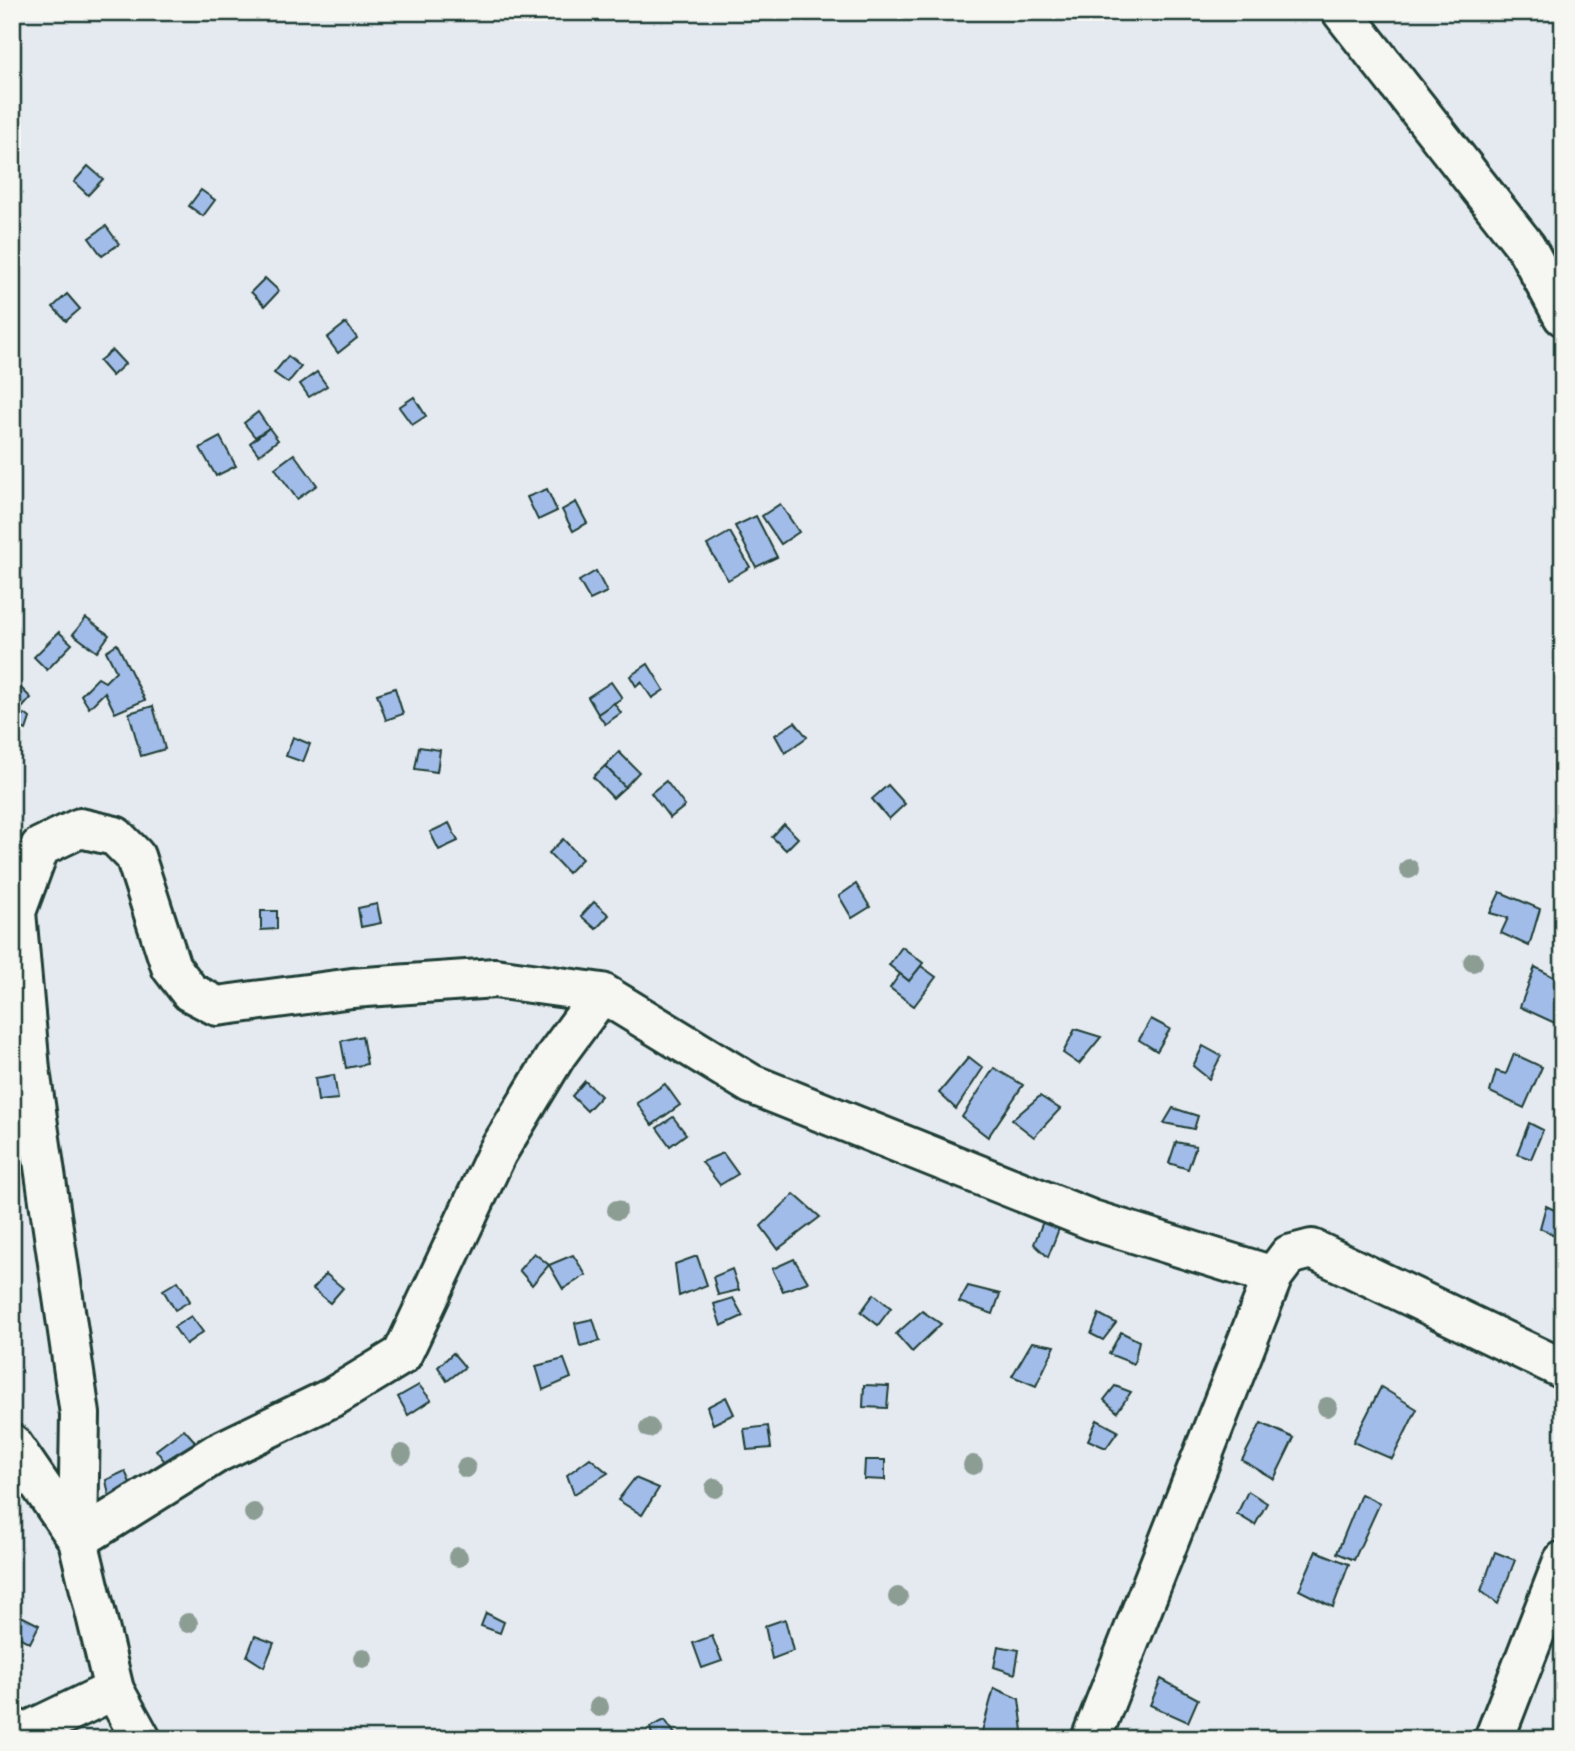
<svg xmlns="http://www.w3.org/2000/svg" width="1575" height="1751" font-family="Pangolin,sans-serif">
	<rect width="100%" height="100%" fill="#e5eaf0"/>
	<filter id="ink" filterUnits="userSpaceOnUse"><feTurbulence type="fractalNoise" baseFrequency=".0143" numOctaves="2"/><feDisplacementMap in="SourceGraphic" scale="14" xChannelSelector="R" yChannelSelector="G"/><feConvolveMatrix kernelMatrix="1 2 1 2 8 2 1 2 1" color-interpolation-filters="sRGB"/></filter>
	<g filter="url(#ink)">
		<g fill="#a1bce8" stroke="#1f3d34" stroke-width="2">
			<path d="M88,166l15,13 -15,16 -14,-13z"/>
			<path d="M201,190l14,10 -12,16 -14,-10z"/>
			<path d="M106,226l13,18 -17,12 -13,-18z"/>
			<path d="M265,278l14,13 -14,15 -14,-14z"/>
			<path d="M67,294l13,15 -14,12 -13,-14z"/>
			<path d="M346,323l11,15 -19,15 -11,-15z"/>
			<path d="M112,350l13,14 -13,12 -13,-15z"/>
			<path d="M288,356l13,11 -13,16 -14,-10z"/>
			<path d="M317,372l10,14 -18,11 -9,-13z"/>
			<path d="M414,397l12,19 -14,9 -13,-18z"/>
			<path d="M258,412l11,16 -14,9 -11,-14z"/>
			<path d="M269,428l9,12 -19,15 -9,-12z"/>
			<path d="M220,437l16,29 -20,10 -16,-28z"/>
			<path d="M294,454l23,31 -20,14 -22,-31z"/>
			<path d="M547,489l10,22 -19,9 -11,-23z"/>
			<path d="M576,502l11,21 -14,8 -11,-21z"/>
			<path d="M780,504l19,28 -18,12 -19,-28z"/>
			<path d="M756,516l21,41 -21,10 -21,-41z"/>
			<path d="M730,532l20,35 -22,13 -21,-35z"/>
			<path d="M596,571l11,21 -17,8 -11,-19z"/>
			<path d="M86,618l23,17 -12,17 -24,-18z"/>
			<path d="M59,632l13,12 -25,26 -13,-13z"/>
			<path d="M117,644l28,56 -30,13 -10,-21 -16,16 -8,-13 17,-17 7,4 11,-11 -10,-20z"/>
			<path d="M648,664l16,26 -12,8 -11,-16 -5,4 -6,-10z"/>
			<path d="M611,682l11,16 -24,16 -10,-17z"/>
			<path d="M18,685l13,13 -18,20 -1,-27z"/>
			<path d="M395,688l8,26 -17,6 -9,-26z"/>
			<path d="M614,703l7,10 -16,11 -7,-10z"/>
			<path d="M153,706l12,43 -24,7 -12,-43z"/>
			<path d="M25,714l5,4 -4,12 -11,-5z"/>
			<path d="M795,722l12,15 -22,16 -10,-18z"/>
			<path d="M293,737l17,7 -7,18 -17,-6z"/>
			<path d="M419,747l21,3 -3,22 -22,-3z"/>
			<path d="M619,752l20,20 -14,15 -20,-21z"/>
			<path d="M605,766l20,21 -12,11 -20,-21z"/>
			<path d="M666,781l19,25 -15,12 -19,-25z"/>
			<path d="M888,785l17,19 -16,15 -17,-20z"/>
			<path d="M449,823l9,18 -19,9 -9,-18z"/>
			<path d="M784,824l14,14 -12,12 -14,-13z"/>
			<path d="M563,839l19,20 -14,14 -19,-20z"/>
			<path d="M856,884l14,23 -18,11 -13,-22z"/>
			<path d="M1500,892l40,17 -11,37 -28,-13 7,-15 -18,-5z"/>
			<path d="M594,902l15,13 -13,14 -15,-13z"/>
			<path d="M377,904l4,19 -20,4 -3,-19z"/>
			<path d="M261,911h16v18l-16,1z"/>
			<path d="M902,947l21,16 -14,18 -20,-16z"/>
			<path d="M921,966l15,11 -22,29 -24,-18 10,-14 9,7z"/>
			<path d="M1535,967l28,15 -8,41 -35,-16z"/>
			<path d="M1151,1019l19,10 -13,22 -18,-11z"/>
			<path d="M1075,1029l26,8 -22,27 -16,-11z"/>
			<path d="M362,1036l5,28 -21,4 -5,-27z"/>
			<path d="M1203,1046l18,10 -12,23 -16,-13z"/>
			<path d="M1514,1054l28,13 -18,41 -34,-16 6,-21 10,3z"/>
			<path d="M969,1057l14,11 -27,41 -17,-16z"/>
			<path d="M994,1068l29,17 -35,52 -26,-20z"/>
			<path d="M334,1075l4,24 -20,2 -3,-23z"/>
			<path d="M585,1081l16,15 -14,15 -15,-15z"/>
			<path d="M665,1084l15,21 -28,20 -15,-22z"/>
			<path d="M1040,1096l20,13 -26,28 -22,-17z"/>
			<path d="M1173,1108l25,8 -4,13 -30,-6z"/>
			<path d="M673,1117l13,17 -16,12 -13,-18z"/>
			<path d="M1529,1123l14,7 -12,29 -14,-5z"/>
			<path d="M1176,1142l20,4 -8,23 -19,-6z"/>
			<path d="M723,1153l15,21 -18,11 -18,-23z"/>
			<path d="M794,1194l26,23 -42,32 -17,-23z"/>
			<path d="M1546,1206l17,8v26l-23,-12z"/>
			<path d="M1044,1219l16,7 -12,31 -14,-13z"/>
			<path d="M534,1253l15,12 -17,20 -13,-15z"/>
			<path d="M573,1255l13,20 -23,14 -14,-24z"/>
			<path d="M697,1256l10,29 -28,11 -4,-32z"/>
			<path d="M794,1259l14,23 -25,9 -11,-22z"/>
			<path d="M732,1269l7,21 -21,5 -5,-18z"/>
			<path d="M326,1274l17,14 -13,15 -17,-14z"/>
			<path d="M178,1281l12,20 -15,9 -12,-20z"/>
			<path d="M968,1286l32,8 -7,20 -34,-12z"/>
			<path d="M874,1294l17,14 -13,17 -17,-13z"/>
			<path d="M733,1298l10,18 -22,10 -7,-22z"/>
			<path d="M922,1311l19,13 -29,28 -16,-18z"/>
			<path d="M1099,1314l17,9 -13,17 -12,-6z"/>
			<path d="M191,1316l12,16 -17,12 -12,-17z"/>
			<path d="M593,1319l7,22 -20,5 -5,-23z"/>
			<path d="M1121,1332l18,9 -5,23 -25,-10z"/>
			<path d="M1032,1342l23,4 -19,40 -24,-10z"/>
			<path d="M453,1353l12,14 -18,14 -9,-14z"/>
			<path d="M564,1359l7,19 -28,12 -7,-24z"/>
			<path d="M419,1385l12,15 -23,15 -10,-18z"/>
			<path d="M864,1385l25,1 -2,22 -24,-1z"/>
			<path d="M1115,1386l16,6 -14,20 -13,-12z"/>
			<path d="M1381,1387l36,22 -25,50 -39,-17z"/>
			<path d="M726,1397l8,17 -21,10 -6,-17z"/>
			<path d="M1097,1420l21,11 -12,17 -18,-8z"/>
			<path d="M1261,1423l33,15 -20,41 -32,-19z"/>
			<path d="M768,1426l3,22 -24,2 -3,-21z"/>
			<path d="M184,1429l16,18 -31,20 -13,-17z"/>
			<path d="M590,1458l18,15 -34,21 -7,-19z"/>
			<path d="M865,1460h20v20l-21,-1z"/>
			<path d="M125,1471l9,21 -24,9 -4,-21z"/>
			<path d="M635,1478l24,10 -17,27 -24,-15z"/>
			<path d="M1248,1491l19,12 -12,22 -18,-11z"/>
			<path d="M1361,1494l19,9 -26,57 -17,-7z"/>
			<path d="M1316,1551l33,13 -16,43 -34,-17z"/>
			<path d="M1495,1552l20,8 -17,44 -17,-13z"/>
			<path d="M486,1613l18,9 -4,11 -19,-7z"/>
			<path d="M21,1616l18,9 -9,18 -17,-9z"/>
			<path d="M785,1619l8,32 -21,8 -7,-33z"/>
			<path d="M255,1636l19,7 -10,24 -17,-11z"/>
			<path d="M712,1636l10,25 -20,7 -9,-25z"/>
			<path d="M998,1646l21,4 -4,24 -21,-7z"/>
			<path d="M1161,1679l37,20 -10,23 -38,-17z"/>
			<path d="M994,1688l25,11 5,40h-34l-9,-4z"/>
			<path d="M665,1720l12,17 -24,2 -3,-12z"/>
		</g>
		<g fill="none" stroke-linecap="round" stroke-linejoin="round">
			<defs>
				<g id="minor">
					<path d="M1342,12l184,235 37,69"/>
					<path d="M602,993l-45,61 -60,99 -95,202 -69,42 -116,56 -139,87 2,-126 -50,-344 -14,-158 24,-65 40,-19 35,8 20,20 36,111 19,25 27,14 135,-18 143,-10 107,15 149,91 341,136 181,56"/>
					<path d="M12,1444l66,96 36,150 27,49"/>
					<path d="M12,1739l102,-49"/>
					<path d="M1091,1739l182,-463 16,-21 23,-6 251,120"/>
					<path d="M1494,1739l69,-178"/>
				</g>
			</defs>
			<use href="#minor" stroke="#1f3d34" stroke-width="44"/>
			<use href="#minor" stroke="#f6f6f2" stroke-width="38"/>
		</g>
		<g fill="#8c9d94">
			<circle cx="1409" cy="869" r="10"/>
			<circle cx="1473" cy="962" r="10"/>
			<circle cx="617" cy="1210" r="10"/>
			<circle cx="1327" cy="1407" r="10"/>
			<circle cx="649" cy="1428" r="10"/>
			<circle cx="402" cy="1454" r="10"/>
			<circle cx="973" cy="1465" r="10"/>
			<circle cx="466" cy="1468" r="10"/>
			<circle cx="715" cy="1488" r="10"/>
			<circle cx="254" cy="1513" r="10"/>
			<circle cx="458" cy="1557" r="10"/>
			<circle cx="898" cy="1597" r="10"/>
			<circle cx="188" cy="1623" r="10"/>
			<circle cx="363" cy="1658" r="10"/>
			<circle cx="599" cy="1707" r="10"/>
		</g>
	</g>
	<rect width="1575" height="1751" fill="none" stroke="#f6f6f2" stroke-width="42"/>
	<rect x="21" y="21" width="1533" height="1709" fill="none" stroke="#1f3d34" stroke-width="2.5" filter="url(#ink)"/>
</svg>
